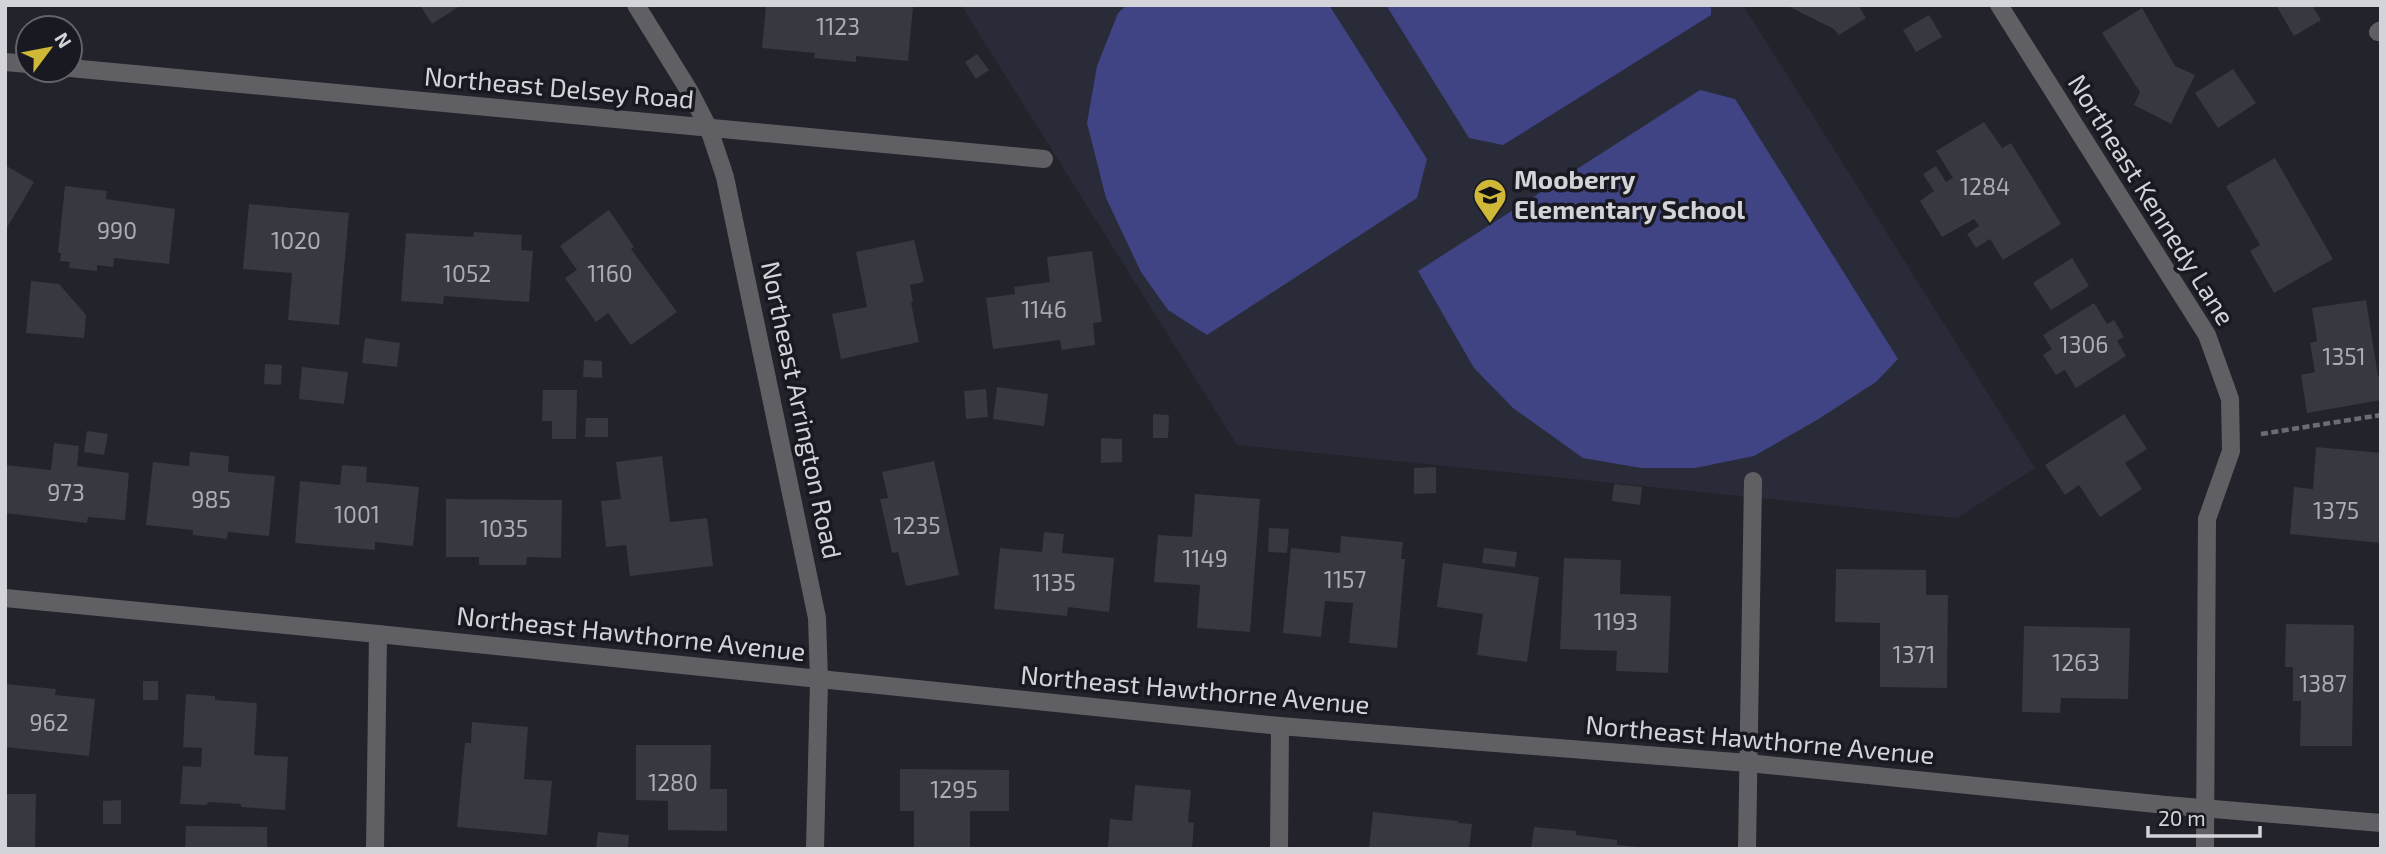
<svg xmlns="http://www.w3.org/2000/svg" width="2386" height="854" font-family="'Exo 2',sans-serif">
	<rect width="100%" height="100%" fill="#22232b"/>
	<path fill="#292b38" d="M961,5h782l292,463 -78,50 -720,-73z"/>
	<g fill="#404384">
		<path d="M1127,5h202l98,154 -10,39 -210,137 -39,-25 -27,-38 -35,-74 -19,-75 10,-57 21,-53z"/>
		<path d="M1386,5h325v10l-208,130 -34,-7z"/>
		<path d="M1700,90l35,9 163,260 -22,23 -59,38 -63,36 -59,12h-54l-58,-10 -70,-50 -39,-40 -56,-97z"/>
	</g>
	<g fill="#373840">
		<path d="M420,5h41l-29,19z"/>
		<path d="M766,5l147,1 -5,55 -52,-5v6l-42,-4 1,-5 -53,-5z"/>
		<path d="M1786,5h72l8,13 -27,17 -5,-6z"/>
		<path d="M2276,5h36l9,15 -27,16z"/>
		<path d="M2142,8l33,58 20,9 -24,49 -37,-19 6,-13 -38,-59z"/>
		<path d="M1929,15l13,22 -26,15 -13,-22z"/>
		<path d="M977,54l12,16 -13,9 -11,-17z"/>
		<path d="M2233,69l23,34 -38,25 -23,-35z"/>
		<path d="M1984,122l18,26 9,-5 50,81 -58,36 -13,-21 -14,9 -9,-14 12,-8 -5,-7 -32,18 -22,-36 14,-10 -11,-17 13,-8 10,16 7,-4 -17,-27z"/>
		<path d="M2275,158l58,101 -59,34 -24,-42 10,-6 -34,-59z"/>
		<path d="M5,165l29,17 -29,49z"/>
		<path d="M65,186l42,5 -1,8 69,10 -6,55 -55,-6 -1,9 -16,-2v6l-28,-3 1,-6 -10,-1 1,-8h-3z"/>
		<path d="M249,204l100,9 -10,112 -51,-5 4,-47 -49,-4z"/>
		<path d="M609,210l25,37 -3,2 46,63 -46,33 -23,-32 -12,9 -31,-44 12,-8 -17,-24z"/>
		<path d="M474,232l48,3 -1,15 12,1 -4,51 -85,-6 -1,8 -42,-3 5,-68 67,4z"/>
		<path d="M914,240l10,42 -14,3 3,17 -2,1 8,39 -78,17 -9,-45 35,-7 -11,-55z"/>
		<path d="M1092,251l10,71 -9,1 2,22 -33,5 -2,-10 -67,9 -7,-51 29,-4 -1,-7 36,-5 -3,-25z"/>
		<path d="M2072,258l17,28 -38,24 -18,-27z"/>
		<path d="M31,281l28,3 27,31 -2,23 -58,-5z"/>
		<path d="M2366,300l12,76 3,-1v25l-74,13 -6,-38 14,-3 -5,-29 7,-2 -5,-33z"/>
		<path d="M2094,303l13,21 7,-4 10,17 -7,4 9,15 -50,32 -11,-18 -9,5 -13,-20 9,-6 -9,-14z"/>
		<path d="M365,338l35,5 -3,24 -35,-4z"/>
		<path d="M584,360l18,1v17l-19,-1z"/>
		<path d="M265,364l17,1 -1,20 -17,-1z"/>
		<path d="M302,367l46,5 -4,32 -45,-5z"/>
		<path d="M997,387l51,7 -4,32 -51,-7z"/>
		<path d="M986,389l2,28 -22,2 -2,-28z"/>
		<path d="M543,390h34l-1,49h-24v-18h-10z"/>
		<path d="M1153,414l16,1 -1,23h-15z"/>
		<path d="M2124,414l23,35 -22,14 17,26 -42,28 -21,-32 -14,10 -20,-30z"/>
		<path d="M586,418h22v19h-23z"/>
		<path d="M87,431l21,3 -4,21 -20,-3z"/>
		<path d="M1101,438l21,1v23l-21,1z"/>
		<path d="M54,443l25,3 -2,20 52,7 -4,47 -37,-3 -1,6 -82,-10v-48l46,5z"/>
		<path d="M2316,447l65,6v90l-91,-9 4,-47 19,2z"/>
		<path d="M190,452l39,4 -1,16 47,4 -6,60 -41,-4 -1,7 -34,-4v-5l-47,-5 7,-63 36,4z"/>
		<path d="M662,456l8,66 37,-4 6,48 -83,10 -4,-31 -20,2 -5,-46 20,-2 -5,-37z"/>
		<path d="M934,461l25,114 -53,11 -8,-34 -6,1 -12,-54 8,-1 -6,-26z"/>
		<path d="M342,465l25,2 -1,15 53,5 -6,59 -38,-4v8l-80,-7 5,-62 40,4z"/>
		<path d="M1436,467v26l-22,1v-26z"/>
		<path d="M1614,484l28,3 -2,18 -28,-4z"/>
		<path d="M1195,494l65,5 -10,133 -53,-4 3,-43 -46,-3 4,-47 34,2z"/>
		<path d="M446,499l116,1 -1,58 -34,-1 -1,8h-47v-8h-33z"/>
		<path d="M1269,528l20,1 -2,24 -19,-1z"/>
		<path d="M1044,532l20,2 -2,19 52,5 -5,54 -41,-5 -1,9 -73,-7 6,-61 42,4z"/>
		<path d="M1341,536l62,6 -2,17h4l-8,89 -48,-5 4,-40 -28,-2 -4,36 -38,-4 8,-85 49,5z"/>
		<path d="M1484,548l33,4 -2,15 -33,-4z"/>
		<path d="M1564,558l57,2 -1,34 51,2 -3,77 -52,-2 1,-20 -57,-2z"/>
		<path d="M1443,563l96,14 -12,85 -50,-7 6,-41 -46,-7z"/>
		<path d="M1836,569l90,1v25h22l-1,93 -67,-1v-64l-45,-1z"/>
		<path d="M2286,624l68,1 -2,121h-52l1,-45h-8v-34h-8z"/>
		<path d="M2024,626l106,2 -2,71 -67,-1 -1,15 -38,-1z"/>
		<rect x="143" y="681" width="15" height="19"/>
		<path d="M5,684l51,5 -1,6 40,4 -6,57 -84,-9z"/>
		<path d="M186,694l29,2v4l42,3 -3,52 34,2 -3,53 -44,-3v-3l-33,-2 -1,3 -27,-1 3,-38 18,1 1,-19 -19,-1z"/>
		<path d="M472,722l56,5 -4,52 28,2 -5,54 -90,-8 8,-84h6z"/>
		<path d="M636,745h75l-1,44h17v42l-59,-1v-29l-32,-1z"/>
		<path d="M900,769l109,1v41h-39v38h-56v-38h-14z"/>
		<path d="M1135,785l56,5 -3,32 6,1 -2,26h-84l2,-30 22,2z"/>
		<path d="M5,794h31l-1,55h-30z"/>
		<path d="M121,800v24h-18v-23z"/>
		<path d="M1373,812l85,9v2l14,1 -3,25h-100z"/>
		<path d="M186,826l81,1v22h-82z"/>
		<path d="M1534,827l42,4v4l41,5v5l23,2v2h-109z"/>
		<path d="M598,832l31,3 -1,14h-32z"/>
	</g>
	<g fill="none" stroke-linecap="round" stroke-linejoin="round">
		<path stroke="#6c6d74" stroke-width="4.5" stroke-dasharray="7 3.5" stroke-linecap="butt" d="M2261,434l120,-19"/>
		<g stroke="#606064" stroke-width="18">
			<path d="M1999,5l208,330 23,64 1,52 -24,68 -2,330"/>
			<path d="M2378,32l3,-2"/>
			<path d="M5,62l23,2"/>
			<path d="M70,68l974,91"/>
			<path d="M5,598l373,36 902,92 468,37 418,42 215,18"/>
			<path d="M375,849l3,-215"/>
			<path d="M1279,849l1,-123"/>
			<path d="M1747,849l6,-368"/>
		</g>
		<path stroke="#606064" stroke-width="18" d="M636,5l54,87 19,37 16,48 92,441 2,62 -4,169"/>
	</g>
	<defs>
		<symbol id="school-pin" viewBox="-11 -11 22 30"><path d="M0 17L-7.5 6A9.5 9.5 0 1 1 7.5 6Z" fill="#cfb837" stroke="#191a21"/><path d="M0-5L7-2L0 1L-7-2ZM-4 1L0 2.5L4 1V4Q0 6-4 4Z" fill="#111"/></symbol>
	</defs>
	<g fill-rule="evenodd">
		<use href="#school-pin" x="1471" y="176" width="38" height="52"/>
	</g>
	<g text-anchor="middle" stroke-width="7" stroke-linejoin="round" paint-order="stroke">
		<g font-size="23" fill="#acadb3">
			<text x="838" y="35">1123</text>
			<text x="1985" y="195">1284</text>
			<text x="117" y="239">990</text>
			<text x="296" y="249">1020</text>
			<text x="467" y="282">1052</text>
			<text x="610" y="282">1160</text>
			<text x="1044" y="318">1146</text>
			<text x="2084" y="353">1306</text>
			<text x="2344" y="365">1351</text>
			<text x="66" y="501">973</text>
			<text x="211" y="508">985</text>
			<text x="2336" y="519">1375</text>
			<text x="357" y="523">1001</text>
			<text x="917" y="534">1235</text>
			<text x="504" y="537">1035</text>
			<text x="1205" y="567">1149</text>
			<text x="1345" y="588">1157</text>
			<text x="1054" y="591">1135</text>
			<text x="1616" y="630">1193</text>
			<text x="1914" y="663">1371</text>
			<text x="2076" y="671">1263</text>
			<text x="2323" y="692">1387</text>
			<text x="49" y="731">962</text>
			<text x="673" y="791">1280</text>
			<text x="954" y="798">1295</text>
		</g>
		<g font-size="26" fill="#d3d4d9" stroke="#191a21">
			<text transform="translate(559 88) rotate(5)" y="9">Northeast Delsey Road</text>
			<text transform="translate(2151 200) rotate(58)" y="9">Northeast Kennedy Lane</text>
			<text transform="translate(801 410) rotate(78)" y="9">Northeast Arrington Road</text>
			<text transform="translate(631 634) rotate(6)" y="9">Northeast Hawthorne Avenue</text>
			<text transform="translate(1195 690) rotate(5)" y="9">Northeast Hawthorne Avenue</text>
			<text transform="translate(1760 740) rotate(5)" y="9">Northeast Hawthorne Avenue</text>
		</g>
		<g font-size="26" font-weight="bold" fill="#d3d4d9" stroke="#191a21" text-anchor="start">
			<text x="1514" y="189">Mooberry<tspan x="1514" dy="30">Elementary School</tspan></text>
		</g>
	</g>
	<rect width="2386" height="854" fill="none" stroke="#d3d4d9" stroke-width="14"/>
	<g transform="translate(49 49) rotate(58)"><circle r="33" fill="#191a21" stroke="#63646b" stroke-width="2"/>
	<path d="M0-5L12 26L0 18L-12 26Z" fill="#cfb837"/>
	<text y="-10" font-size="19" font-weight="bold" text-anchor="middle" fill="#d3d4d9">N</text>
	</g>
	<path d="M2148 826v10h112v-10" fill="none" stroke="#d3d4d9" stroke-width="3.5"/>
	<text x="2158" y="826" font-size="21" fill="#d3d4d9" stroke="#191a21" stroke-width="5" paint-order="stroke">20 m</text>
</svg>
